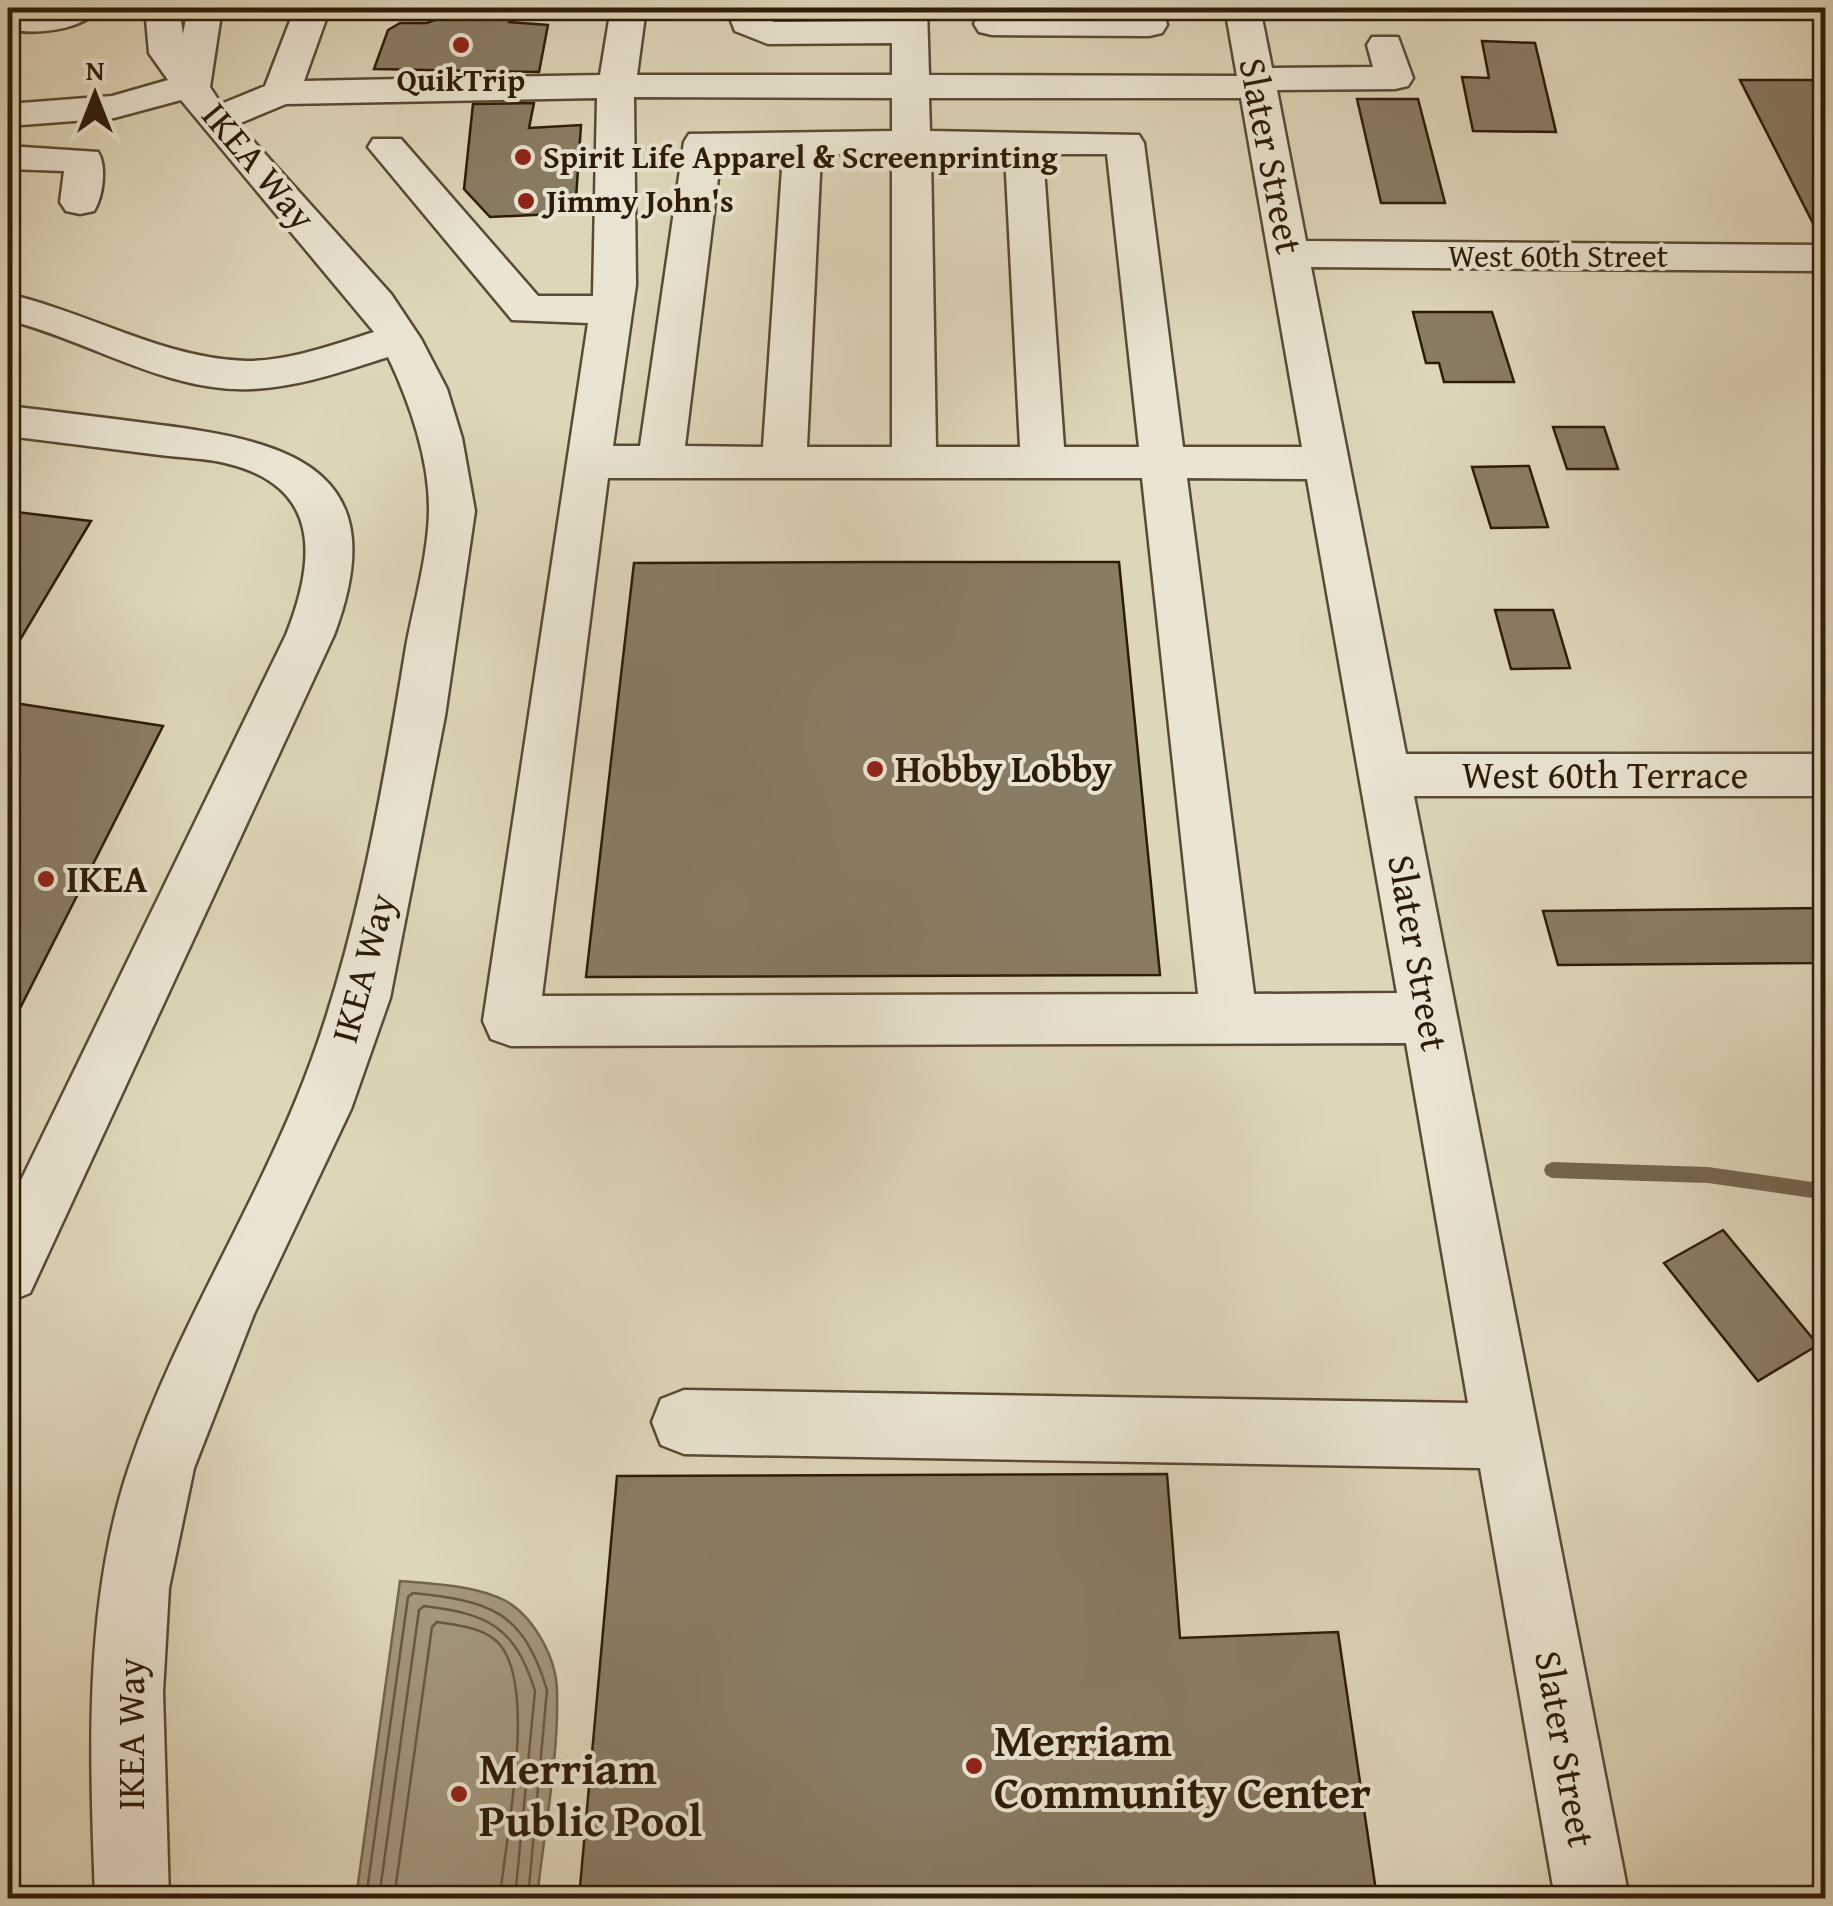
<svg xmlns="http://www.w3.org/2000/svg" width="1833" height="1906" font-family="'Gentium Book Plus',serif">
	<rect width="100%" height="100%" fill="#ded6b9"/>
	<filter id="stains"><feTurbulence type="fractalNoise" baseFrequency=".002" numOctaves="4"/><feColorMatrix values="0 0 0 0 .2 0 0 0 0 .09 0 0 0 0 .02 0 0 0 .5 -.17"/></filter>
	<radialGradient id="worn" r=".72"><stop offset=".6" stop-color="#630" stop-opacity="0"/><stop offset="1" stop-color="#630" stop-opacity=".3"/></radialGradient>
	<path fill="#a2967c" stroke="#73654d" stroke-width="2.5" d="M400,1581c33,3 76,4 106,20 28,16 51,58 51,91 2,65 -13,140 -20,206h-181z"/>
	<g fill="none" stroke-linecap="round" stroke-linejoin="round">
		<g stroke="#685842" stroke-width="2.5">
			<path d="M366,1898l42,-301 5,-4c78,8 110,18 134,97l-19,208"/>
			<path d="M379,1898l40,-288 5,-4c65,8 91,21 111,85l-20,207"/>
			<path d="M394,1898l38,-271 5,-5c20,3 51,6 64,24 36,47 4,193 -1,252"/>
		</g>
		<path fill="#73654d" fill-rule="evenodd" d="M1552,1162l156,5 118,17v16l-118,-17 -156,-5 -6,-3 -2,-5 2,-5z"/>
	</g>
	<g fill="#897c64" stroke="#2d1b07" stroke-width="2.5">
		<path d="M445,16h49l16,2 -1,4 39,3 -9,47 -165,-3 14,-39 12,-7h27z"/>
		<path d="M1482,41l53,2 21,89 -83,-1 -11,-54 27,1z"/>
		<path d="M1740,80h86v161h-4z"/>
		<path d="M1357,99h61l27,104h-64z"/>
		<path d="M534,103l-5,25 52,-3 -6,88 -85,4 -26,-28 9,-85z"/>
		<path d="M1413,312h79l22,70h-70l-5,-19h-13z"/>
		<path d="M1553,427h51l14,42h-51z"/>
		<path d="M1529,466l19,61 -57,1 -19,-61z"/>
		<path d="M8,511l83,10 -83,139z"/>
		<path d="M877,562h242l41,413 -574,2 48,-414z"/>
		<path d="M1495,610h58l17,58 -59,1z"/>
		<path d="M8,702l155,24 -155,306z"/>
		<path d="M1826,908v55l-268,2 -15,-54z"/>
		<path d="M1723,1230l95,115 -60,36 -94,-118z"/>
		<path d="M1167,1474l13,164 158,-6 39,266h-798l38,-422z"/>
	</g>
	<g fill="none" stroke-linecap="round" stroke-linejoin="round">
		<defs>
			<g id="minor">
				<path d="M49,8h50c-16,23 -66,27 -91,21v-18z"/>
				<path d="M145,8h34l4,26 5,-26h34l-12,79 11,17 44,-18 30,-78h35l-26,73 296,-6 11,-67h35l-9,67h255v-32l-124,1 -33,-13 -9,-23h35l3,9 10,5 118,-1 1,-13h34l2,67 308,1 -12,-68h35l12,60 101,-1 -6,-22 5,-8h26l15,41 -5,8 -13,3 -118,1 29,151 520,4v26l-515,-4 95,487h420v42h-412l215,1102h-74l-75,-430 -796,-14 -23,-9 -9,-23 9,-23 23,-9 784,13 -62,-360 -895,3 -20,-7 -8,-18 105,-698 -76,-3 -144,-173 5,-8h28l137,157h55l4,-198 -311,6 -48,20 153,170 30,45 26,50 15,49 13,73 -30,205 -55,282 -39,111 -97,205 -60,154 -25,120 -6,104 6,206h-74c-5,-141 -12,-295 34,-431 43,-128 116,-243 167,-367 57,-137 86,-305 110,-453 8,-43 22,-91 23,-135 1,-51 -19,-109 -41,-155 -44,14 -89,30 -136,32 -85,4 -164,-49 -244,-69v-26c79,18 157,65 238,67 44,0 86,-16 128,-29l-193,-232 -67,18 -106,8v-22l104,-8 56,-16 -19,-27zM634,97l258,1v33l-203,3 -5,8 -44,304h-27l23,-161zM929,98h312l61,349h-119l-39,-304 -5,-8 -209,-4zM721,154h62l-20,293 -78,-1zM821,154h71v293h-85zM931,154h74l15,293h-84zM1043,154h64l32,293h-75zM608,478h534l56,516 -656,2zM1187,478l120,1 90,514 -143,1z"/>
				<path d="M981,8h34l-1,5 115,1v-6h34l4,17 -5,8 -13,3 -157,-1 -13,-3 -5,-8z"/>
				<path d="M8,146l90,6c9,14 5,45 -4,59l-14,3 -14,-3 -6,-9 4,-31 -56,-2z"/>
				<path d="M8,406c51,6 101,12 152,19 136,17 235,48 174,210l-304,658 -22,9v-95l278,-572c29,-73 37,-147 -57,-171 -22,-6 -46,-6 -69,-9 -50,-6 -101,-13 -152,-19z"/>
			</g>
		</defs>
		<use href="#minor" stroke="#594a34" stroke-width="5"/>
		<use href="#minor" fill="#eae4d2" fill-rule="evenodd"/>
	</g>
	<g fill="#8f2418" stroke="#eae4d2" stroke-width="4">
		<circle cx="461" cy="45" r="10"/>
		<circle cx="523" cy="157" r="10"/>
		<circle cx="526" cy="201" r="10"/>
		<circle cx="875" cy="769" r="10"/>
		<circle cx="46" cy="879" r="10"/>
		<circle cx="974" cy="1766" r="10"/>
		<circle cx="459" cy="1794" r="10"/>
	</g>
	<g text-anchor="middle" stroke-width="8" stroke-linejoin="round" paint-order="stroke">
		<g font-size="32" font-weight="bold" fill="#2d1b07" stroke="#eae4d2" text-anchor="start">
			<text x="461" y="91" text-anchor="middle">QuikTrip</text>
			<text x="543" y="168">Spirit Life Apparel &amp; Screenprinting</text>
			<text x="546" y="212">Jimmy John's</text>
		</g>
		<g font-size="32" fill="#2d1b07" stroke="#eae4d2">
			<text x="1558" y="267">West 60th Street</text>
		</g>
		<g font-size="38" fill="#2d1b07" stroke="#eae4d2">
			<text transform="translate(1271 156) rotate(79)" y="13">Slater Street</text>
			<text transform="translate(259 166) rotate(50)" y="13">IKEA Way</text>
			<text x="1605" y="788">West 60th Terrace</text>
			<text transform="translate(1418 953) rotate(80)" y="13">Slater Street</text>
			<text transform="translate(363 968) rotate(-75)" y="13">IKEA Way</text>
			<text transform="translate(131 1734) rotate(-90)" y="13">IKEA Way</text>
			<text transform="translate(1565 1749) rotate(80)" y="13">Slater Street</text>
		</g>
		<g font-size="38" font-weight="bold" fill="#2d1b07" stroke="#eae4d2" text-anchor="start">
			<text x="895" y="782">Hobby Lobby</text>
			<text x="66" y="892">IKEA</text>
		</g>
		<g font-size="45" font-weight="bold" fill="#2d1b07" stroke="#eae4d2" text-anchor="start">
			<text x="994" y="1756">Merriam<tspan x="994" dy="52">Community Center</tspan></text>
			<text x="479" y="1784">Merriam<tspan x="479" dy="52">Public Pool</tspan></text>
		</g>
	</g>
	<rect width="1833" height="1906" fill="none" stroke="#ded6b9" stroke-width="40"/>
	<rect x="10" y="10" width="1813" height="1886" fill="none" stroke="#2d1b07" stroke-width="5"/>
	<rect x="20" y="20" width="1793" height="1866" fill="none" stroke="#2d1b07" stroke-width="2.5"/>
	<g transform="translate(95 95)" stroke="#eae4d2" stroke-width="8" paint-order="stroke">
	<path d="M0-8L18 38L0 25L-18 38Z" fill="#2d1b07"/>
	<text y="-15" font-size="28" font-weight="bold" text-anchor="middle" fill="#2d1b07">N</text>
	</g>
	<rect width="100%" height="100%" filter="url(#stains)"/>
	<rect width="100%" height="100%" fill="url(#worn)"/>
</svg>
